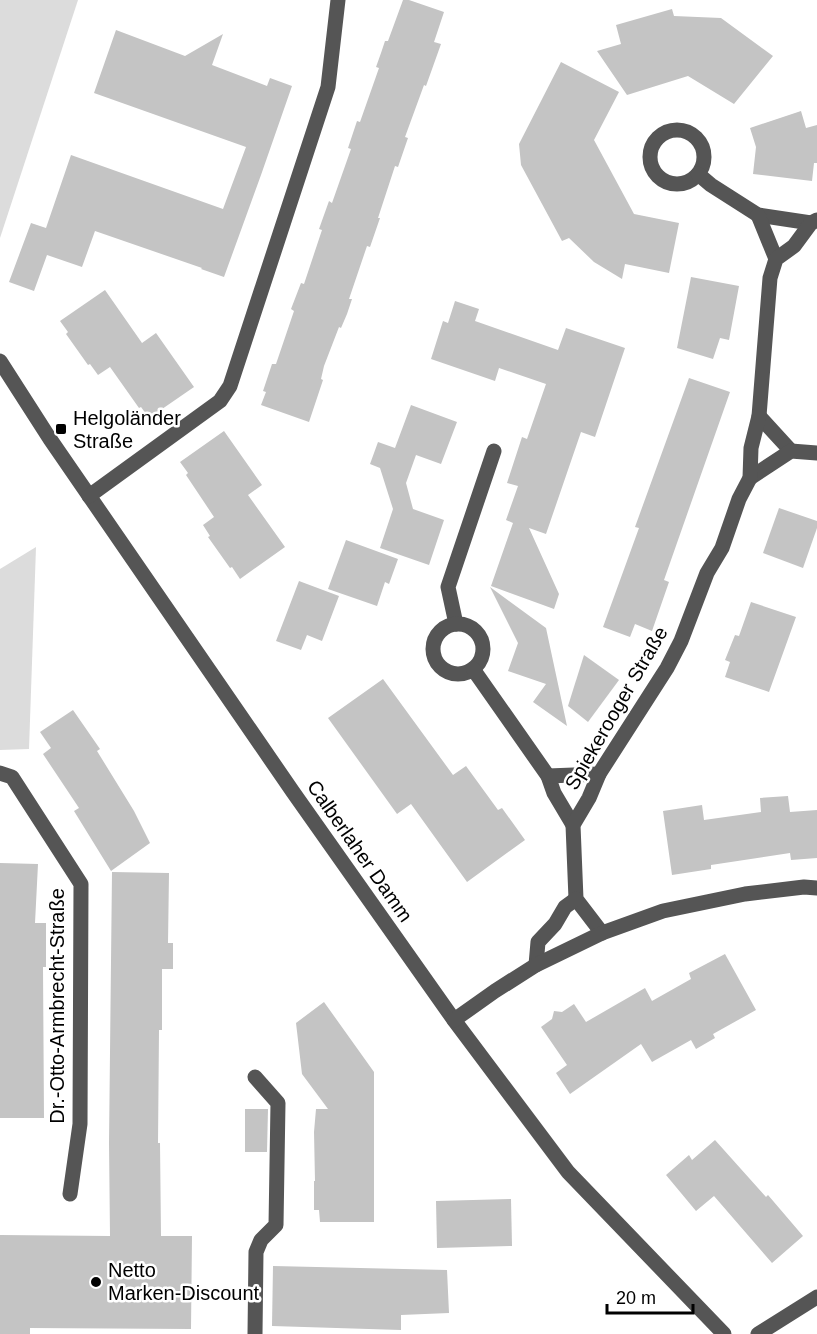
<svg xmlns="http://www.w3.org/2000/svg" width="817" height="1334" font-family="Arial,sans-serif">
	<rect width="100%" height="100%" fill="#fff"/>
	<g fill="#dcdcdc">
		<path d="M0,0h78l-78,238z"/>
		<path d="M36,547l-7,202 -29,1v-181z"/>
	</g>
	<g fill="#c4c4c4">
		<path d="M403,0h6l35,12 -10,30 7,2 -15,42 -2,-1 -19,52 3,1 -10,29 -3,-1 -17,52h2l-10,29 -3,-1 -18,53h3l-5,15 -6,14 -2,-1 -15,39 -3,13 2,1 -14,42 -48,-17 5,-13 -3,-1 9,-27h4l18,-53 -3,-2 10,-26 3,1 18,-54 -3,-1 10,-28 3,2 19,-54 -3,-1 9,-27 3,1 19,-54 -3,-1 5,-14 4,-12h3z"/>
		<path d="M672,9l2,7 47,2 52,38 -39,48 -46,-28 -61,19 -30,-44 24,-7 -5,-19z"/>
		<path d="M116,30l69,26 38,-22 -11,31 55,21 3,-8 22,8 -31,89 -37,102 -23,-8 1,-1 -107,-37 -13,36 -35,-12 -13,36 -25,-9 22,-59 15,5 25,-73 152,54 23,-62 -152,-54z"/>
		<path d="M561,62l58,30 -25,48 40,74 45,9 -10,50 -44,-9 -3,15 -28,-17 -25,-24 -7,3 -41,-76 -2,-21z"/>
		<path d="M801,111l5,17 11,-3v38h-3l-2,18 -59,-7 3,-27 -6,-19z"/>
		<path d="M691,277l48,9 -10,54 -9,-2 -7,21 -36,-11z"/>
		<path d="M105,290l37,53 14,-10 38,54 -45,31 -8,-11 -2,1 -29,-41 -12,8 -8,-11 -2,1 -22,-31 2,-2 -8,-11z"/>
		<path d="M455,301l24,8 -4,12 83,29 8,-22 59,20 -30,89 -14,-5 -35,102 -17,-6 30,66 -5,15 -63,-23 22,-63 -7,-3 12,-34 -11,-3 15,-46 5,2 19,-55 -47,-16 -4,13 -64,-22 12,-38 5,2z"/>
		<path d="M689,378l41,14 -66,188 5,2 -17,49 -17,-7 -5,13 -27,-10 36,-99 -4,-1z"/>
		<path d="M411,405l46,17 -16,42 -25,-9 -10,28 7,26 31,11 -15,45 -49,-17 13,-39 -13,-41 -10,-4 8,-22 17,6z"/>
		<path d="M224,431l38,54 -14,10 37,52 -45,32 -8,-12 -2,1 -22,-31 2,-1 -7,-11 11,-8 -28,-42 2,-2 -8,-11z"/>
		<path d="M779,508l38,13v7l-14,40 -40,-15z"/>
		<path d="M346,540l52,19 -9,25 -4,-2 -8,24 -49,-17z"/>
		<path d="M299,581l40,15 -17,45 -15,-6 -6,15 -25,-9z"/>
		<path d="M490,587l56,41 21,98 -34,-24 13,-18 -38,-13 10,-28z"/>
		<path d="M751,602l45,15 -27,75 -44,-15 5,-15 -5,-2 10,-25 4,1z"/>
		<path d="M584,655l35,25 -31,42 -20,-16z"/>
		<path d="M383,679l70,96 13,-9 32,44 4,-2 23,32 -58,42 -56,-78 -14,10 -69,-96z"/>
		<path d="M73,710l27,39 -3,2 37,60 16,32 -39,28 -37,-60 5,-3 -36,-54 8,-6 -11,-16z"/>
		<path d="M788,796l2,16 27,-2v48l-26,2 -1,-7 -79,12v4l-39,6 -9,-64 39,-6 2,15 57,-8 -1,-14z"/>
		<path d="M0,863l38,1 -3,59h11v44h-3l1,151h-44z"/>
		<path d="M112,872l57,1 -1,70h5v26h-11v61h-3l-1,113h2l1,93h31l-1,93 -161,-1v6h-30v-99l110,1 -1,-93z"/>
		<path d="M725,954l31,56 -43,24 2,4 -19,11 -5,-9 -39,22 -11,-18 -71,50 -14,-21 11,-8 -26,-38 11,-8 2,-8 8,1 12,-8 12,18 59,-34 7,13 39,-22 -2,-6z"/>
		<path d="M324,1002l50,70v150h-54l-1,-12h-5v-29h1l-1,-49 2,-23h12l-26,-35 -6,-51z"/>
		<path d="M245,1109h23l-1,43h-22z"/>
		<path d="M715,1140l51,57 2,-2 35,41 -31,27 -58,-67 -18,15 -30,-36 23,-20 3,5z"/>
		<path d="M511,1199l1,47 -75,2 -1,-47z"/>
		<path d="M273,1266l174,4 2,43 -48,2v15l-129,-4z"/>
	</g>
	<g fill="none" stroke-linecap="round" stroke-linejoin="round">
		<g stroke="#555" stroke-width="15">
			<circle cx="677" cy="157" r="27"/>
			<path d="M698,174l13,11 47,30 53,8"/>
			<path d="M758,215l18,44"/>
			<path d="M0,361l50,78 243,353 161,228 114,152 156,162"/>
			<path d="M759,416l32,35"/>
			<path d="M750,478l41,-27 26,2"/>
			<path d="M89,496l131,-95 10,-15 98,-299 10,-87"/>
			<path d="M456,624l-8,-37 46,-136"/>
			<circle cx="458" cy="649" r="25"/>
			<path d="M473,669l75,107 6,17 19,32"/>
			<path d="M0,773l12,4 69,107 -1,240 -10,70"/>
			<path d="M548,776l51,-2"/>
			<path d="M602,933l-26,-34 -3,-74 16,-27 10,-24 68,-106 14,-27 26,-68 15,-25 17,-49 11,-21 1,-30 8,-32 11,-138 6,-19 18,-13 17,-23 6,-3"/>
			<path d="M536,965l2,-23 17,-18 10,-17 11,-8"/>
			<path d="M454,1020l41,-29 41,-26 66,-32 61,-22 82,-17 59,-7 13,1"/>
			<path d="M255,1334l1,-82 5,-12 15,-15 2,-122 -23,-26"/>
			<path d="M758,1334l59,-37"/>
		</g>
	</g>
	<g fill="#000" stroke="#fff" stroke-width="2">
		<rect x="55" y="423" width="12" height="12" rx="3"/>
		<circle cx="96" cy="1282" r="6"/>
	</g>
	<g text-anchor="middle" stroke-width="5" stroke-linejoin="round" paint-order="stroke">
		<g font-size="20" fill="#000" stroke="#fff" text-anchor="start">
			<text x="73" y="425">Helgoländer<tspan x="73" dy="23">Straße</tspan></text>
			<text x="108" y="1277">Netto<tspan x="108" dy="23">Marken-Discount</tspan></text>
		</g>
		<g font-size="20" fill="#000" stroke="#fff">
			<text transform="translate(616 708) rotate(-60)" y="7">Spiekerooger Straße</text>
			<text transform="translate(360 851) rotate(55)" y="7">Calberlaher Damm</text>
			<text transform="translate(57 1006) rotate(-90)" y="7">Dr.-Otto-Armbrecht-Straße</text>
		</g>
	</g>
	<path d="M607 1304v9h86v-9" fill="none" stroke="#000000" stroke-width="3"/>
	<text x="616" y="1304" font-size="18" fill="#000000" stroke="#ffffff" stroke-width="4.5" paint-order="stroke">20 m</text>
</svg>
